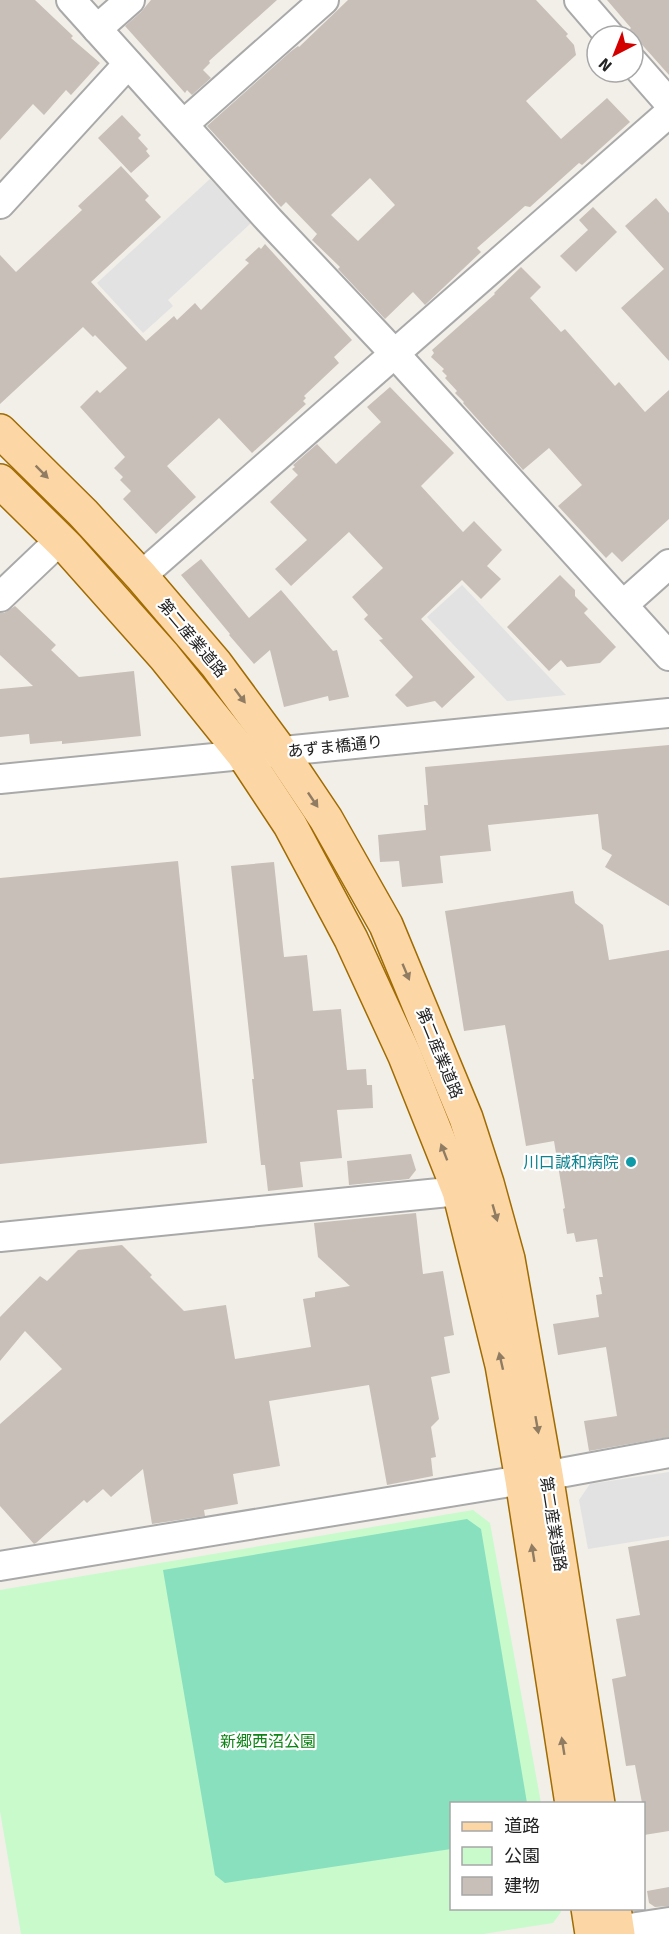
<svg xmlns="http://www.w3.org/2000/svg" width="669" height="1934" font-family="Signika,'Noto Sans JP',sans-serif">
	<rect width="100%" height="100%" fill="#f2efe9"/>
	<path fill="#c8facc" d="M473,1510l17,13 51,280 -89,1v104h108l1,4 -8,11 -70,11h-462l-21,-123v-221z"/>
	<path fill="#88e0be" d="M467,1519l14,10 46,274 -75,1 -1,45 -226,34 -10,-8 -52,-305z"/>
	<g fill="#e2e2e2">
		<path d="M210,179l41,44 -83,77 5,6 -30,27 -46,-50z"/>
		<path d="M462,585l104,110 -59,6 -80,-84z"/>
		<path d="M669,1472v64l-81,13 -9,-49 11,-16z"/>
	</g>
	<g fill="#c7bfb8" fill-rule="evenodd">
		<path d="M0,0h35l38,36 -2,2 29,25 -29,32 -5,-5 -22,25 -11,-11 -33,36z"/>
		<path d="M151,0h126l-68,61 1,2 -7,7 8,8 -19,17 -5,-5 -2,3 -60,-67 16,-14z"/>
		<path d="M348,0h188l32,34 -2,2 8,9 2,10 -50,46 35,38 46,-41 23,24 -48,43 -3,-2 -49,44 -5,-1 -48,42 4,4 -56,53 -12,-13 -28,27 -47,-50 2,-2 -28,-27 5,-6 -31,-32 -5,5 -74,-81 83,-74 8,-6 1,1zM370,178l25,27 -37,36 -27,-26z"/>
		<path d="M607,0h62v75l-40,-45 2,-2z"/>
		<path d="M122,115l19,20 -3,3 10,11 -2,2 4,5 -19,17 -33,-35z"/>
		<path d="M121,166l28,30 -4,4 16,17 -70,65 55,59 28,-25 3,4 18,-17 6,7 48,-47 -4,-3 14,-13 2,2 4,-5 87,96 -18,17 5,6 -35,33 2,2 -3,3 3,3 -54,49 -33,-35 -52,48 29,31 -40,37 -33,-35 8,-8 -11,-11 3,-3 -9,-9 11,-11 -45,-50 17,-17 3,3 27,-25 -32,-33 -2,2 -10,-10 -83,77v-149l16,17 66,-62 -4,-4z"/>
		<path d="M656,198l13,15v148l-48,-53 43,-39 -39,-43z"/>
		<path d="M593,207l24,25 -41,40 -16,-16 28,-26 -9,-10z"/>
		<path d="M521,267l20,20 -11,11 31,34 4,-3 50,57 4,-4 26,30 24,-22v129l-47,43 -10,-10 -6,6 -48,-52 24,-21 -33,-37 -26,22 -60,-67 1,-1 -9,-9 2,-2 -12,-13 2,-2 -5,-5 2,-2 -13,-12 3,-4 -2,-3 63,-56 -1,-1z"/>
		<path d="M390,387l64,66 -33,33 42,46 11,-11 28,29 -15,16 14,13 -20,20 -19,-19 -41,39 54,58 -33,31 -7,-7 -28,6 -12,-12 18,-18 -34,-37 4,-1 -19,-20 4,-4 -16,-18 31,-29 -34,-36 -58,54 -16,-17 32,-29 -37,-38 28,-27 -6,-6 3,-2 -2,-2 24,-21 19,20 45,-42 -14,-15z"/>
		<path d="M201,559l48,59 32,-28 52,61 4,-1 12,47 -20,4 -1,-5 -44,11 -14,-57 -16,14 -25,-29 1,-1 -49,-59z"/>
		<path d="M560,575l15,15v6l13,13 -4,4 32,34 -16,16 -33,4 -6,-7 -12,11 -42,-44z"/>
		<path d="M15,606l41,39 -5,5 28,27 55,-6 7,65 -79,8v-3l-32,3 -1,-10 -29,3v-48l33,-3 -33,-31v-42h4z"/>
		<path d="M669,745v161l-64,-39 7,-12 -10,-6 -4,-35 -110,11 3,26 -51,5 3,27 -41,4 -3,-26 -19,1 -2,-27 48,-5 -2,-25h4l-3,-38z"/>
		<path d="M178,861l29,282 -207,21v-286z"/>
		<path d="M274,862l10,95 23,-2 6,56 28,-2 6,61 19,-1 1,16h5l1,23 -36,2 5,48 -42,4 3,25 -35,4 -3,-26h-4l-9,-86h2l-23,-213z"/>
		<path d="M573,891l2,12 28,22 6,35 60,-10v487l-80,14 -5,-30 33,-5 -11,-69 -48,8 -5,-31 46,-7 -3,-22 6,-1 -3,-17h4l-6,-38 -21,3 -2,-9 -7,1 -4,-25 2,-1 -11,-67 -28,5 -21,-121 -41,6 -19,-120z"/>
		<path d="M411,1154l5,16 -7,9 -60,6 -2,-24z"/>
		<path d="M416,1213l7,61 20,-3 11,64 -10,2 6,36 -19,4 8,42 -8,8 5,30 -5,1 2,18 -46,9 -18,-100 -100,16 11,65 -47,8 5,30 -34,6 1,6 -53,8 -9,-55 -32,28 -8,-8 -16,14 -3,-3 -48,43 -2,1 -34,-38v-82l62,-55 -37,-38 -25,30v-44l40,-41 7,5 31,-31 44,-5 30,30 -2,2 34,34 42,-6 9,54 76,-12 -8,-48 12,-2v-5l35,-6 -32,-29 -4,-34z"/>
		<path d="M669,1540v291l-25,4v-32h-2l-7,-38 -9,1 -14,-87 14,-3 -10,-57 24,-4 -12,-68z"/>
		<path d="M669,1887v19l-14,1 -6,-4 -2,-12z"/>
	</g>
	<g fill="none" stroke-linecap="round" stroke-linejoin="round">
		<defs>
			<g id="minor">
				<path d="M71,0l198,220 126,134 274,302"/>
				<path d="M579,0l31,36"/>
				<path d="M97,29l33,-29"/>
				<path d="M633,62l36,41"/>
				<path d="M184,124l140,-124"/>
				<path d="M0,204l128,-140"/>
				<path d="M141,576l528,-463"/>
				<path d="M0,597l60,-57"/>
				<path d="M623,605l46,-41"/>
				<path d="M0,779l669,-66"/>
				<path d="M0,1237l459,-46"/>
				<path d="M0,1566l522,-86 147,-27"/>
				<path d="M597,1933l72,-11"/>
			</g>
			<g id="major">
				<path d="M0,431l83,82 58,63 75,88 65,88 45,67 60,106 80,193 21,65 21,76 38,215 52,330"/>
				<path d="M0,481l67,66 97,109 79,98 47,71 61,114 54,117 54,135 43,174 20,115 50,324"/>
				<path d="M588,1908l4,26"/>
				<path d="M614,1908l4,26"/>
			</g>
		</defs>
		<use href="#minor" stroke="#a9a9a9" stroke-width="32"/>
		<use href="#major" stroke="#a06b00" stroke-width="36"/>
		<use href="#minor" stroke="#fff" stroke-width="28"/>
		<use href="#major" stroke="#fcd6a4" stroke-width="33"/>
	</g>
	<defs><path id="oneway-solid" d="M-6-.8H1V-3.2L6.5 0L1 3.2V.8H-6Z" transform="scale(1.5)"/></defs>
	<g fill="#8f7c63">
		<use href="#oneway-solid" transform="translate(42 472) rotate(45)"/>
		<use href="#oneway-solid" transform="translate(240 696) rotate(53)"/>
		<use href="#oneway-solid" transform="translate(313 800) rotate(56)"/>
		<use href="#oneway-solid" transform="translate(406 972) rotate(67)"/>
		<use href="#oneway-solid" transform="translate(444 1152) rotate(-111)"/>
		<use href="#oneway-solid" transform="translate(495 1213) rotate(74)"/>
		<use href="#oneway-solid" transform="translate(501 1361) rotate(-103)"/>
		<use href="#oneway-solid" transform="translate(537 1425) rotate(80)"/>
		<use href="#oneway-solid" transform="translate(533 1553) rotate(-99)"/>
		<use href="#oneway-solid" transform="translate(563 1746) rotate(-99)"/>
	</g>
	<circle fill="#0f9aa8" stroke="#fff" stroke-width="2" cx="631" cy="1162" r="6"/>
	<g text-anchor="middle" stroke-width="4.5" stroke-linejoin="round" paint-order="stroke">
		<g font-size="16" fill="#222" stroke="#fff">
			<text transform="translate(193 638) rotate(50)" y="6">第二産業道路</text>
			<text transform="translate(335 746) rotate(-6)" y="6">あずま橋通り</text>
			<text transform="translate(440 1053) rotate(68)" y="6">第二産業道路</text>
			<text transform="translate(554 1524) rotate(81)" y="6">第二産業道路</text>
		</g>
		<g font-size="16" fill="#0d838f" stroke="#fff" text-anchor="end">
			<text x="619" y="1168">川口誠和病院</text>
		</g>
		<g font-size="16" fill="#0c8416" stroke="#fff">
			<text x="268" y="1747">新郷西沼公園</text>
		</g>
	</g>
	<rect x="450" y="1802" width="195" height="108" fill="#ffffff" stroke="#a7a7a7" stroke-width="1.5"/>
	<rect x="462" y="1822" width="30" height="9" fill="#fcd6a4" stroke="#a7a7a7" stroke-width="1.5"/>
	<text x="504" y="1832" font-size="18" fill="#222222">道路</text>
	<rect x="462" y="1847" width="30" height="18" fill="#c8facc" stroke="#a7a7a7" stroke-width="1.5"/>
	<text x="504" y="1862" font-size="18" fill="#222222">公園</text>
	<rect x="462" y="1877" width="30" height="18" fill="#c7bfb8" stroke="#a7a7a7" stroke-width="1.5"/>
	<text x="504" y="1892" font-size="18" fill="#222222">建物</text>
	<g transform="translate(615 54) rotate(222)"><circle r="28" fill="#ffffff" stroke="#a7a7a7" stroke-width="1.5"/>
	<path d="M0-4.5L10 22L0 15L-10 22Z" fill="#d40000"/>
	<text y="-9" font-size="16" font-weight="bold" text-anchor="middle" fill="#222222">N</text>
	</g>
</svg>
